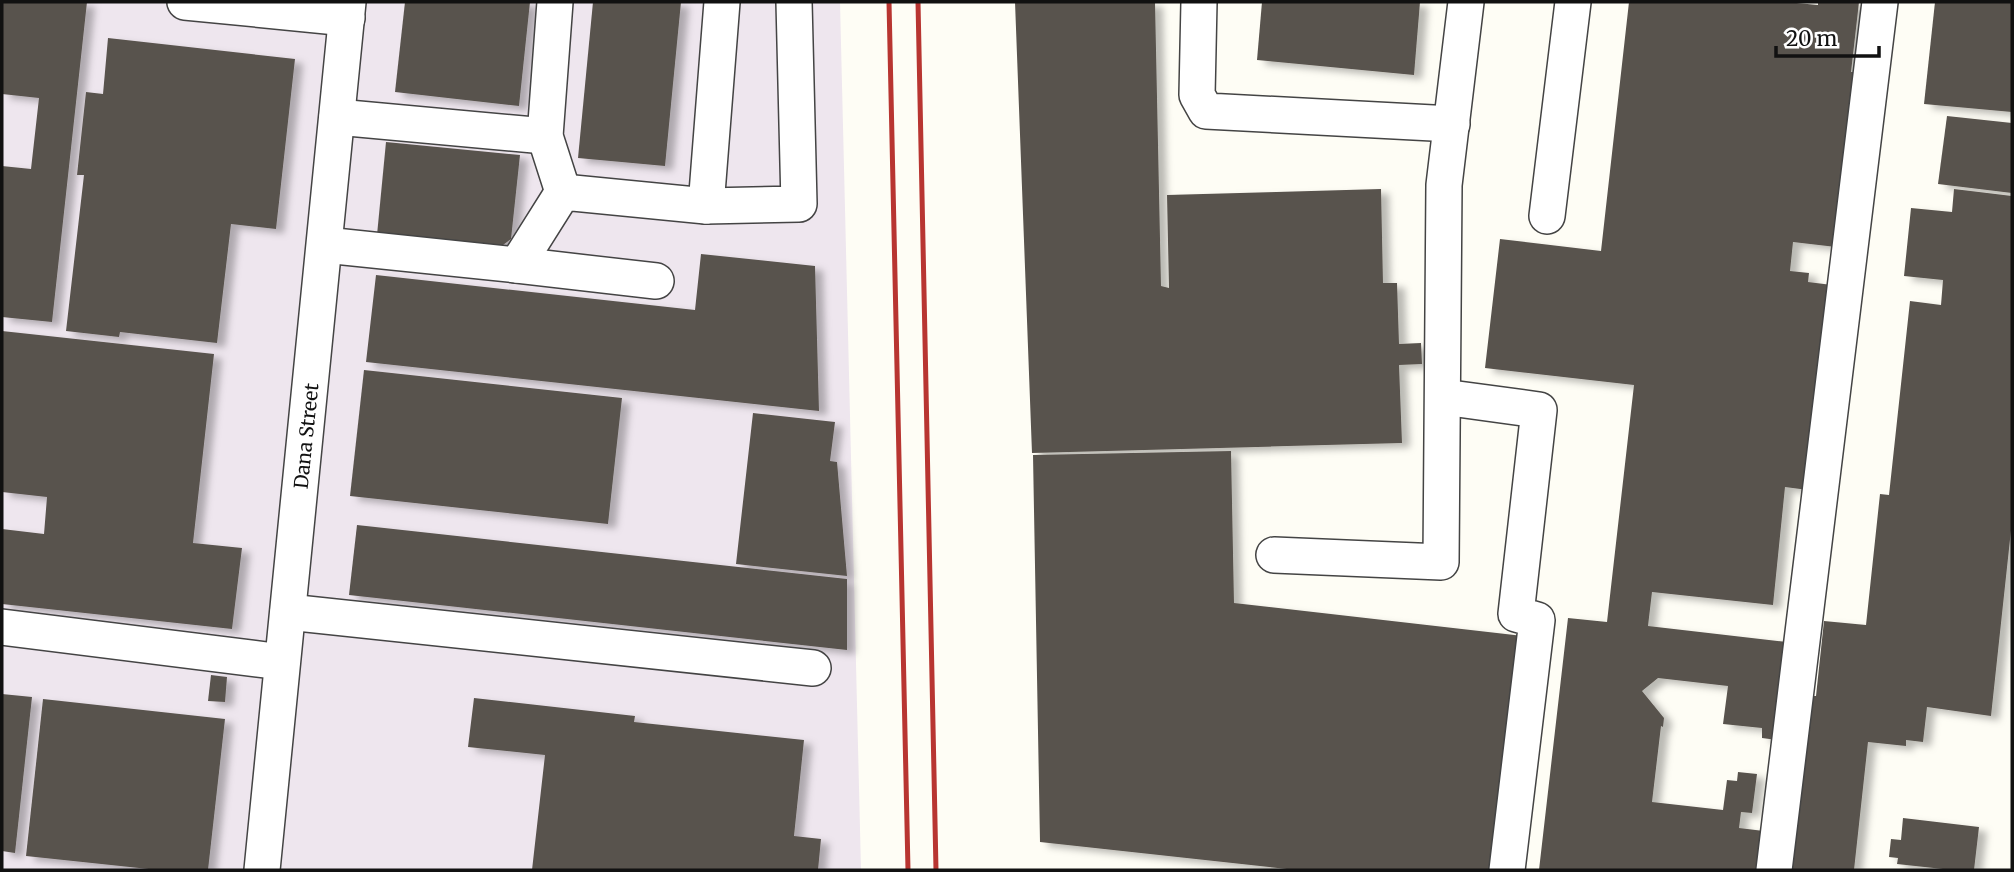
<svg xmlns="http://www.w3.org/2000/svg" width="2014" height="872" font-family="Merriweather,serif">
	<defs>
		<filter id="shadow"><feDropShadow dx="8" dy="4.5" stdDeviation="3.5" flood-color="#0004"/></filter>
	</defs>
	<rect width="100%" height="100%" fill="#fefdf5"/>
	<path fill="#eee6ee" d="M2,2h838l21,868h-859z"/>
	<g fill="#59534d" filter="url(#shadow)">
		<path d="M2,2h85l-35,320 -50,-5v-151l29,3 8,-71 -37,-4z"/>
		<path d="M405,2h125l-11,104 -124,-14z"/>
		<path d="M593,2h88l-16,164 -87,-8z"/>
		<path d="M1015,2h140l6,284 8,2 -2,-93 214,-6 2,94h14l2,61 22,-1 1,21 -23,1 3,78 -370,10z"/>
		<path d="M1262,2h158l-6,73 -157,-15z"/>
		<path d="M1629,2h157l32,3v-3h41l-8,70h5l-20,175 -43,-5 -3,29 19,2 -1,9 24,3 -24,205 -23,-3 -12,118 -121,-13 -4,34 139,16 -10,98 -15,-2v-10l-39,-4 5,-38 -70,-8 -16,13 22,27 -1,9 -2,-1 -9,76 71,8 4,-30 10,1 1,-9 19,2 -5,39 -11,-1 -2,16 33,4 -4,38h-229l29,-252 39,4 27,-237 -149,-17 15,-129 101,12z"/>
		<path d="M1935,2h77v110l-88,-8z"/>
		<path d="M108,38l187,21 -19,170 -45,-5 -14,119 -97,-11 -1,5 -53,-6 18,-156h-7l9,-83 17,2z"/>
		<path d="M1947,116l65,7v70l-74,-9z"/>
		<path d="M386,142l134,13 -9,84 -12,9 -122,-13z"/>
		<path d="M1954,189l58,7v325l-21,195 -64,-9 -4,35 -17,-2v6l-38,-4 -14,128h-62l19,-174h5l8,-75 42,4 14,-131 9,1 21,-194 31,4 2,-25 -39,-4 7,-68 41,4z"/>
		<path d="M701,254l114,12 4,145 -453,-49 10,-87 319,35z"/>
		<path d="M2,331l212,23 -21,189 49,5 -10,81 -230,-25v-75l42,5 3,-37 -45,-5z"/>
		<path d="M364,370l258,28 -14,126 -258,-28z"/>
		<path d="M753,413l82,9 -5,39 7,1 10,114 -111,-12z"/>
		<path d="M1231,451l3,152 289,33 -26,234h-201l-256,-28 -7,-387z"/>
		<path d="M357,525l490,54v71l-498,-55z"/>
		<path d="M211,675l16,2 -2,25 -17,-1z"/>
		<path d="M2,694l30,3 -17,156 -13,-2z"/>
		<path d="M474,698l161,18 -1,6 170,18 -10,96 27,3 -3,31h-286l13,-115 -77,-8z"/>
		<path d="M43,699l182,20 -17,151h-50l-132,-14z"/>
		<path d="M1903,818l76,9 -5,43h-22l-55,-6 1,-6 -9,-1 2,-18 10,1z"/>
	</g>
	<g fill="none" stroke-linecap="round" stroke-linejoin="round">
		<defs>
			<g id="minor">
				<path d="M185,2l162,16"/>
				<path d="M555,2l-10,134 18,56"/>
				<path d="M1199,2l-2,93 9,16 246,13"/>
				<path d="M337,117l208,19"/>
				<path d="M706,206l16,-204"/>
				<path d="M1547,216l26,-214"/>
				<path d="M325,245l192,20 46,-73 143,14 93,-2 -5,-202"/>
				<path d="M517,265l139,16"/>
				<path d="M1443,397l96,13 -23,204 21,6 -30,250"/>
				<path d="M1274,555l167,7 3,-377 22,-183"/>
				<path d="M288,612l525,56"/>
				<path d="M2,627l280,35"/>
				<path d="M262,870l86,-868"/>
				<path d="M1774,870l106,-868"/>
			</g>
		</defs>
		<use href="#minor" stroke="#444" stroke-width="38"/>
		<use href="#minor" stroke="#fff" stroke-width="35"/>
		<g stroke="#b83531" stroke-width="5">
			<path d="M889,2l19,868"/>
			<path d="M918,2l18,868"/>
		</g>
	</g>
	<g text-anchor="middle" stroke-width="7" stroke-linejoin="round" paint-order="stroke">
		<g font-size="19" fill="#111" stroke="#fff">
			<text transform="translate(306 436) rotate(-84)" y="7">Dana Street</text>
		</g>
	</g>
	<rect width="2014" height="872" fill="none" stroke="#111111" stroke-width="7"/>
	<path d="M1776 46v10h103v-10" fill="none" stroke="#111111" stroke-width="3.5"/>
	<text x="1786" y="46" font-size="21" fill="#111111" stroke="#ffffff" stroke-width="5" paint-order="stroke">20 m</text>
</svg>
